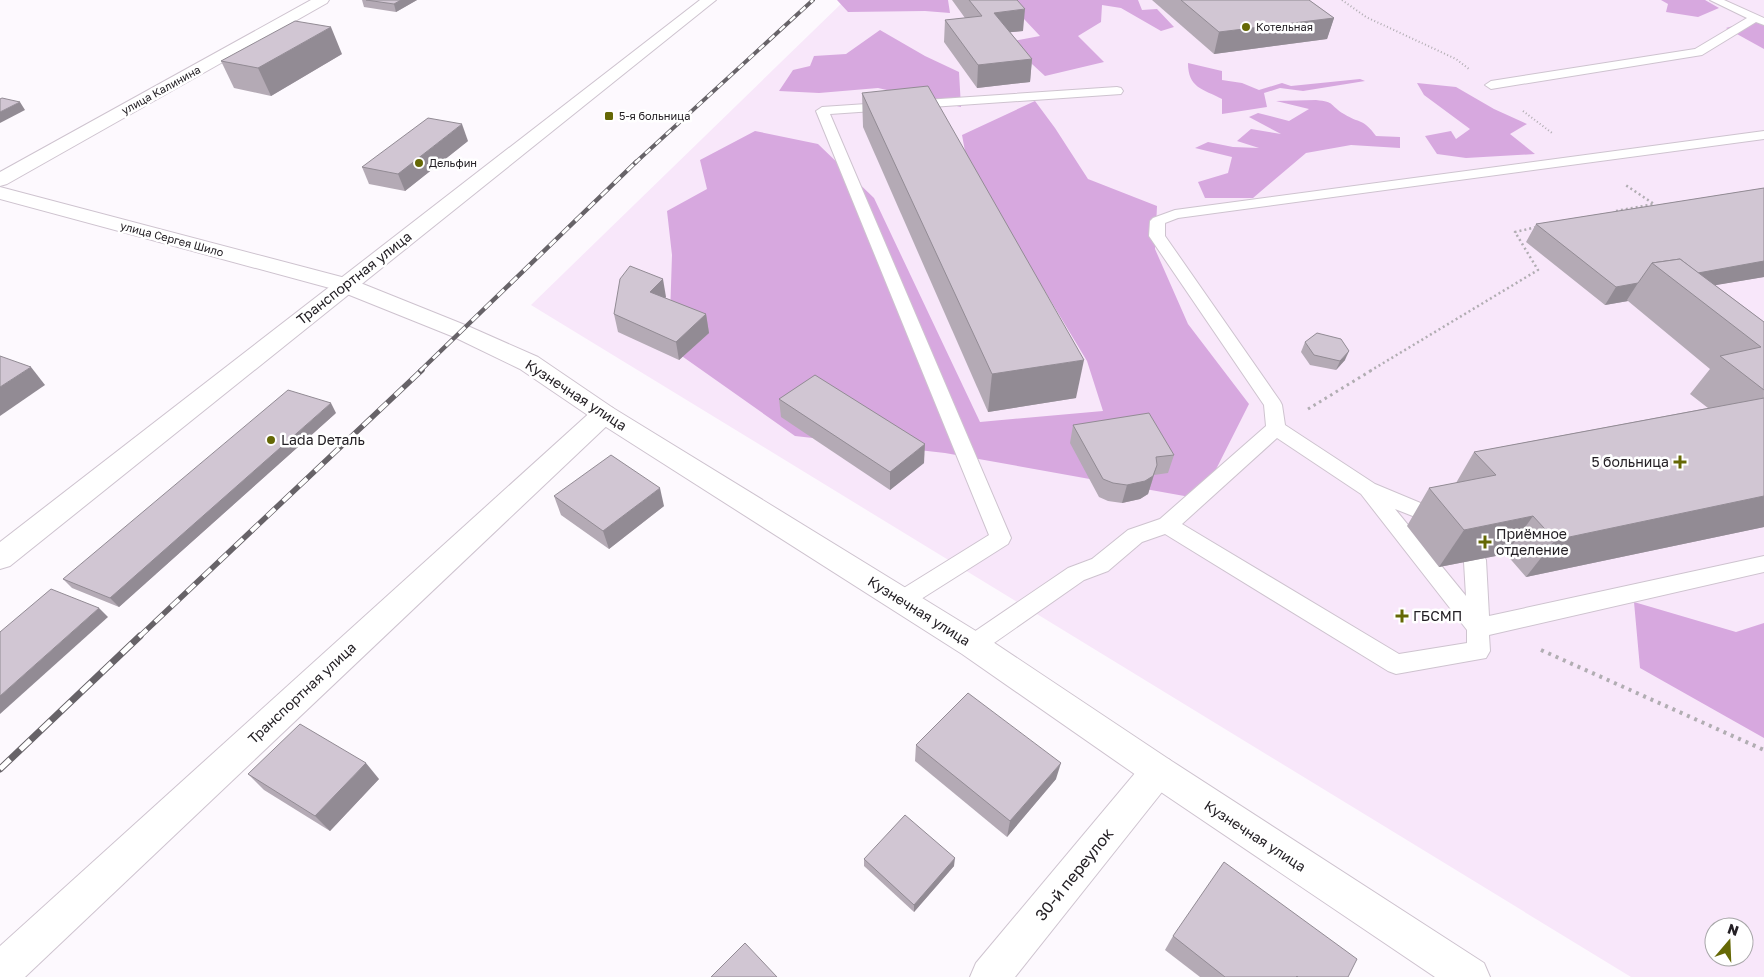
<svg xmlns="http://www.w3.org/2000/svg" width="1764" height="977" font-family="'Golos Text',sans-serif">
	<rect width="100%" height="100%" fill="#fdf9fe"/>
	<path fill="#f8e7fa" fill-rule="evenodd" d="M845,0h919v977h-133l-1100,-672zM1714,927h30v30h-30z"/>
	<g fill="#d7a8df">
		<path d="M837,0h111l2,13 -25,-2 -77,1z"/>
		<path d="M1006,0h132l4,10 15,-1 17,18 -13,4 -40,-23 -19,-3 -1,17 -23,14 26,26 -59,14 -37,-34 32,-6z"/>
		<path d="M1661,0h44l14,8 -21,9 -32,-5 2,-8z"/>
		<path d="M1751,21l13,3v25l-38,-21z"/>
		<path d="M880,30l45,26 34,16 2,35 -83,-19 -59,5 -40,-2 14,-21 17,-4 4,-10 32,-2z"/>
		<path d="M1188,63l34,8v9l20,3 17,7 23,-7 9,3 69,-7 5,2 -62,10 -23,-3 -16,5 3,14 -45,7v-15c-19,-10 -34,-11 -34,-36z"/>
		<path d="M1417,83l39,4 38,22 33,15 -17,10 25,20 -69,4 -29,-4 -12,-18 26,-5 5,8 14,-10 -46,-34z"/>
		<path d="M1316,100c20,2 13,5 28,14 16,10 19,4 32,22l24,1v11l-49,-3 -45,8 -53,45h-48l-7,-16 30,-9 4,-16 -37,-9 13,-6 25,5 26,1 -22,-7 14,-12 30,5 -32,-17 9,-4 31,8 20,-12 -33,-8z"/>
		<path d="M1035,101l20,27 33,51 69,27 -2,43 33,75 61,80 -48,95 -256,-46 -150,-17 -126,-89 3,-92 -5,-44 40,-22 -7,-29 55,-29 63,13 56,54 106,224 123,-11 -16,-50 -120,-199 -5,-27z"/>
		<path d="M1634,602l102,30 28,-9v115l-124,-70z"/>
	</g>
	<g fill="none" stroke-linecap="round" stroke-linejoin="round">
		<defs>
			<g id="service">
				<path d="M1710,0h14l40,18v7l-8,-3 -54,33 -211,34 -6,-4 6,-4 204,-32 52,-31z"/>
				<path d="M1117,87l4,1 2,3 -2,3 -291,20 181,424 -3,6 -98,62 -8,3 -8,-3 -3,-6 3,-6 95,-59 -173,-424 6,-4z"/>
				<path d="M1764,131v8l-586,79 -13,5v13l115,165 2,4 3,20 90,59 72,30 36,40 3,6 3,56 275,-60v16l-275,63 1,16 -4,7 -90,16 -8,-3 -223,-137 -23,8 -34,29 -24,9 -103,72 -8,3 -8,-3 -3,-7 3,-7 103,-70 24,-9 36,-29 32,-11 106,-93 -2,-21 -115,-169 1,-15 3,-3 22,-8zM1277,438l84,56 106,136v13l-68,11 -217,-130zM1395,509l38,15 31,38 2,34z"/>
			</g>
			<g id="minor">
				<path d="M311,0h18l-2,3 -320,181 -7,2v-14z"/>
				<path d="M604,405l9,3 4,6 -4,6 -588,557h-25v-31l595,-538z"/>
				<path d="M1158,755l12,5 5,11 -5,11 -155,195h-45l6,-14 170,-203z"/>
			</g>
			<path id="tertiary" d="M0,187l353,93 117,47 68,30 75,51 371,228 186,124 314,203 6,14h-55l-289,-195 -184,-128 -367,-234 -75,-51 -66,-32 -117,-47 -337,-91z"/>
			<path id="secondary" d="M700,0h16l-706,566 -10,3v-27z"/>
		</defs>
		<use href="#service" stroke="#cec3cf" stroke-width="2"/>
		<use href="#minor" stroke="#cec3cf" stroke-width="2"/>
		<use href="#tertiary" stroke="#cec3cf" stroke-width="2"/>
		<use href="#secondary" stroke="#cec3cf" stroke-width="2"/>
		<g stroke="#b1adb2" stroke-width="2" stroke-dasharray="1 2.5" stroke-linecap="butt">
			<path d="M1342,0l24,17 90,42 13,10"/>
			<path d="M1523,111l29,22"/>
		</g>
		<g stroke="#b1adb2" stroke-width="2.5" stroke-dasharray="2 3" stroke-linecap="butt">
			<path d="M1616,211l38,-7 -30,-20"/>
			<path d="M1370,371l168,-101 -23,-38 22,-5"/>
		</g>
		<path stroke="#b1adb2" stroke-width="3" stroke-dasharray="2.5 4" stroke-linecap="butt" d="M1308,409l64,-39"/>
		<path stroke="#b1adb2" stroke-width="4" stroke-dasharray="3 5" stroke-linecap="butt" d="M1541,650l223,100"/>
		<use href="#service" fill="#fff" fill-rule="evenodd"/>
		<use href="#minor" fill="#fff" fill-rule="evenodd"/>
		<use href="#tertiary" fill="#fff" fill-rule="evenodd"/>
		<use href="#secondary" fill="#fff" fill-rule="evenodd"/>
		<defs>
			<path id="rail-far3" d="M635,163l178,-163"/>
			<path id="rail-far2" d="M420,371l216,-209"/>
			<path id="rail-far1" d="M139,637l283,-267"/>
			<path id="rail" d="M0,769l140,-133"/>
		</defs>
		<use href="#rail-far3" stroke="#676368" stroke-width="4"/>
		<use href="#rail-far2" stroke="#676368" stroke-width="4.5"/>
		<use href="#rail-far1" stroke="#676368" stroke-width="5.5"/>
		<use href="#rail" stroke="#676368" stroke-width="7"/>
		<use href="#rail-far3" stroke="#fff" stroke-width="2.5" stroke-dasharray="7" stroke-linecap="butt"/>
		<use href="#rail-far2" stroke="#fff" stroke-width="3" stroke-dasharray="9" stroke-linecap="butt"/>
		<use href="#rail-far1" stroke="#fff" stroke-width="4" stroke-dasharray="11" stroke-linecap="butt"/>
		<use href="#rail" stroke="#fff" stroke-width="5" stroke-dasharray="14" stroke-linecap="butt"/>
	</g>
	<g fill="#b4aab5">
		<path d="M362,0h55l-21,12 -32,-5z"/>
		<path d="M952,0h65l6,31 -13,1 22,27 -2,23 -53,6 -33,-46 1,-22 20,-2z"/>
		<path d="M1152,0h157l25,18 -7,21 -113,15z"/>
		<path d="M342,54l-71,42 -37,-8 -13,-27z"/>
		<path d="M862,93l214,305 -88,14 -125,-285z"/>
		<path d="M468,141l-63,50 -36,-7 -7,-17z"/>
		<path d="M1764,188v89l-49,8 49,37v205l-238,50 -20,-23 -67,13 -32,-41 22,-38 27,-5 18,-31 234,-44 -18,-14 20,-25 -82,-68 -23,4 -79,-63 10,-18z"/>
		<path d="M666,297l-1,1 41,16 3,19 -30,27 -61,-28 -4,-18z"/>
		<path d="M1305,342l40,18 -9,10 -26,-5 -9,-13z"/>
		<path d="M779,399l145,64 -34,27 -109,-73z"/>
		<path d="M336,413l-217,194 -47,-19 -9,-9z"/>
		<path d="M1073,425l101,30 -6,18 -14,2 -6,19 -8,5 -18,4 -14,-2 -9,-4 -29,-54z"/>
		<path d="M554,496l110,10 -55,43 -48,-34z"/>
		<path d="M916,745l140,34 -49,58 -92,-76z"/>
		<path d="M248,774l131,5 -49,52 -66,-41z"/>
		<path d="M864,859l90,7 -40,46 -50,-46z"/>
		<path d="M1173,936l175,41h-148l-35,-27z"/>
	</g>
	<g fill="#928b94">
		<path d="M401,0h16l-21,12 -2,-8z"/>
		<path d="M1025,9l-2,22 -31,3 2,-21z"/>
		<path d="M1334,18l-7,21 -113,15 5,-22z"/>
		<path d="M331,27l11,27 -71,42 -13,-28z"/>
		<path d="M1032,59l-2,23 -53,6 1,-23z"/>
		<path d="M20,102l5,8 -25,13v-11z"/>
		<path d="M462,124l6,17 -63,50 -7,-17z"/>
		<path d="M1764,261v16l-77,13 -16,-13z"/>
		<path d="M663,279l3,18 -12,13 -4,-18z"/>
		<path d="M1638,283l-11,17 1,1 -23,4 11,-18z"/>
		<path d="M706,314l3,19 -30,27 -3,-18z"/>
		<path d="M1349,351l-4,9 -9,10 4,-9z"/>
		<path d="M1084,360l-8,38 -88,14 4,-38z"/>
		<path d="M31,367l14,18 -45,31v-29z"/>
		<path d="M331,403l5,10 -217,194 -9,-9z"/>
		<path d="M925,444l-1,19 -34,27v-18z"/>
		<path d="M1157,465l-9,29 -8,5 -18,4 5,-18z"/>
		<path d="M660,488l4,18 -55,43 -6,-18z"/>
		<path d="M1764,496v31l-238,50 29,-37z"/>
		<path d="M1533,516l-27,38 -67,13 25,-37z"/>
		<path d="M99,608l9,9 -108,97v-18z"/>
		<path d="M366,763l13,16 -49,52 -15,-15z"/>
		<path d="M1061,763l-5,16 -49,58 3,-16z"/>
		<path d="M955,858l-1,8 -40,46v-7z"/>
	</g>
	<g fill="#d1c6d3" stroke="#928b94">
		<path d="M366,0h35l-7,4z"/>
		<path d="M969,0h48l8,9 -31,4 38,46 -54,6 -33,-45 37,-4z"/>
		<path d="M1181,0h128l25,18 -115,14z"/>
		<path d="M295,21l36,6 -73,41 -37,-7z"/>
		<path d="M928,86l156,274 -92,14 -130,-281z"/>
		<path d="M2,98l18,4 -20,10v-13z"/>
		<path d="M428,118l34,6 -64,50 -36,-7z"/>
		<path d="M1764,188v73l-66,12 -18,-14 -28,4 -14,20 -22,4 -80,-63z"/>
		<path d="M1680,259l84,63v68l-44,-34 41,-9 -109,-84z"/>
		<path d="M630,266l33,13 -13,13 56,22 -30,28 -62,-28 6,-35z"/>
		<path d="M1317,333l24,6 8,12 -9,10 -26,-6 -9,-13z"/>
		<path d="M0,356l31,11 -31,20z"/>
		<path d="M815,375l110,69 -35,28 -111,-73z"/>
		<path d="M288,390l43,13 -221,195 -47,-19z"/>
		<path d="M1764,398v98l-209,44 -22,-24 -69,14 -35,-42 67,-13 -22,-23z"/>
		<path d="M1149,413l25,42 -18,2 1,8 -4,11 -8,5 -18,4 -14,-2 -10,-4 -30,-54z"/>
		<path d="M611,455l49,33 -57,43 -49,-35z"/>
		<path d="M51,589l48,19 -99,88v-64z"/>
		<path d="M968,693l93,70 -51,58 -94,-76z"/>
		<path d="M300,724l66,39 -51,53 -67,-42z"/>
		<path d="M905,815l50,43 -41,47 -50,-46z"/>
		<path d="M1224,862l133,97 -9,18h-50l-1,-1 -1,1h-71l-52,-41z"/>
		<path d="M745,943l32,34h-66z"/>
	</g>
	<g fill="#656805" stroke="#fff" stroke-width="2">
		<circle cx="1246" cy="27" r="5"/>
		<rect x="604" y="111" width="10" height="10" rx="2.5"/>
		<circle cx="419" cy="163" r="5"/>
		<circle cx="271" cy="440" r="5"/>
		<path d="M1677.5 454.5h5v5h5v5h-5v5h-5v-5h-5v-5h5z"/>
		<path d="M1482.5 534.5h5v5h5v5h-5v5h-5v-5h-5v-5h5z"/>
		<path d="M1399.5 608.5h5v5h5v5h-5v5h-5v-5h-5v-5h5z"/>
	</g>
	<g text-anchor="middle" stroke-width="5" stroke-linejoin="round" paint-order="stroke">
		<g font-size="11" fill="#242025" stroke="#fff" text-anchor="start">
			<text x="1256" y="31">Котельная</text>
			<text x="619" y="120">5-я больница</text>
			<text x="429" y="167">Дельфин</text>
		</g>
		<g font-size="11" fill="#242025" stroke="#fff">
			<text transform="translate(161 90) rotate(-29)" y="4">улица Калинина</text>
			<text transform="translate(172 239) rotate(15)" y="4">улица Сергея Шило</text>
		</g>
		<g font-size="14" fill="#242025" stroke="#fff">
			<text transform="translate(354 278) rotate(-38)" y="5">Транспортная улица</text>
			<text transform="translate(576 395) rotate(33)" y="5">Кузнечная улица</text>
			<text transform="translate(919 611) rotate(32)" y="5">Кузнечная улица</text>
			<text transform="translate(302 693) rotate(-43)" y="5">Транспортная улица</text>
			<text transform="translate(1255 836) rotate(33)" y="5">Кузнечная улица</text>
		</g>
		<g font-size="14" fill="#242025" stroke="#fff" text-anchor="start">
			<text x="281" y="445">Lada Dеталь</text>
			<text x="1669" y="467" text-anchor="end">5 больница</text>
			<text x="1496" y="539">Приёмное<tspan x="1496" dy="16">отделение</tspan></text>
			<text x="1413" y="621">ГБСМП</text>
		</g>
		<g font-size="16" fill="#242025" stroke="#fff">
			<text transform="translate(1074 874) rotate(-51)" y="6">30-й переулок</text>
		</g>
	</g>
	<g transform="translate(1729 942) rotate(19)"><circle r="24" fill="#ffffff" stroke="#a7a6a8"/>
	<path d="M0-4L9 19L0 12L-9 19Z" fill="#656805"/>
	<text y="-8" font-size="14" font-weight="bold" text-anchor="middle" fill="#242025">N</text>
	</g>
</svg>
